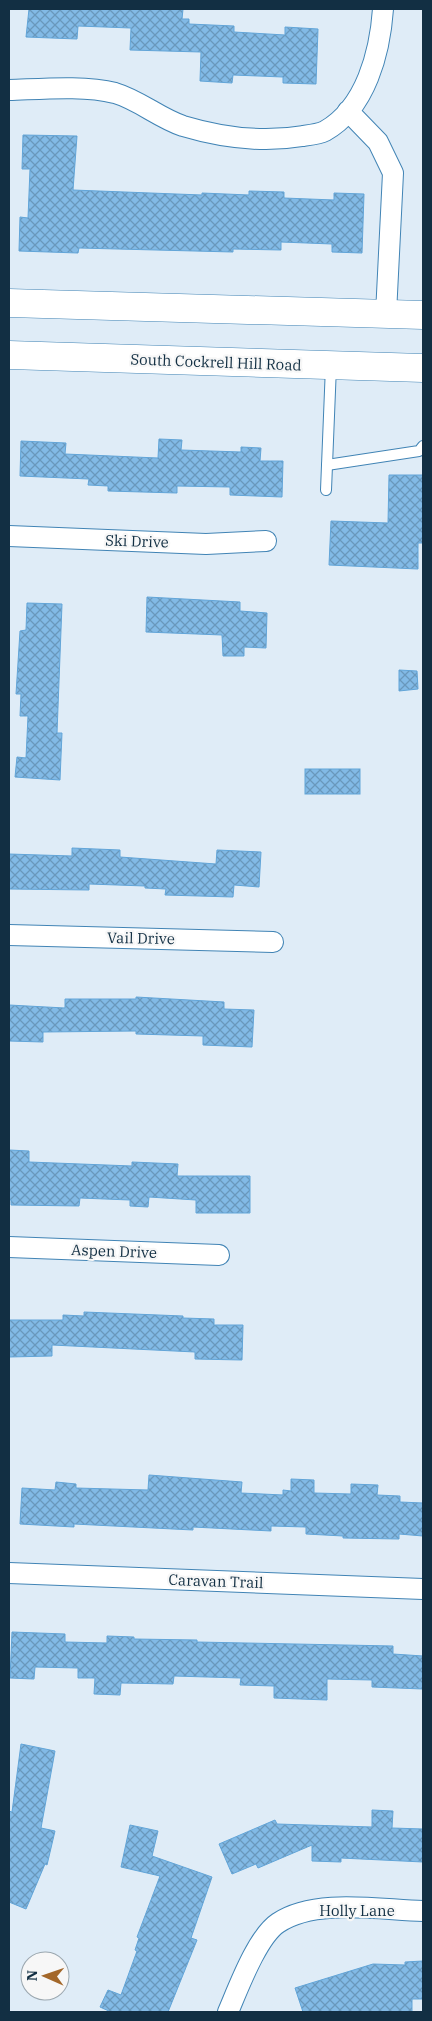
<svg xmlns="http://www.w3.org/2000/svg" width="432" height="2021" font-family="'IBM Plex Serif',serif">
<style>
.building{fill:url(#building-cross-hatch);stroke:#62a5d8}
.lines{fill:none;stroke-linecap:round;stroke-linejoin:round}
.service-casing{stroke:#4184b5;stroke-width:12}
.minor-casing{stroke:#4184b5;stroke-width:22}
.secondary-casing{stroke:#4184b5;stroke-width:29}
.service{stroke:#fff;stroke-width:10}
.minor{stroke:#fff;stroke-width:20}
.secondary{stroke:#fff;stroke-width:28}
.labels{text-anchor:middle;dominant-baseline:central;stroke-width:4.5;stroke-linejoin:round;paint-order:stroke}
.street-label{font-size:15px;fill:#122f43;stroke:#f7f7f7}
</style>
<defs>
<pattern id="building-cross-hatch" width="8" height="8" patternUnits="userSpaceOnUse" patternTransform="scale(1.25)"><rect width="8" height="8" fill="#82bae6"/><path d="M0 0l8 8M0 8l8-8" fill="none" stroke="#6998bc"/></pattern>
</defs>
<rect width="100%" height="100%" fill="#dfecf7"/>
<!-- building -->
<g class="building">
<polygon points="29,9 183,9 182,19 189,19 189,24 234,26 234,32 285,35 285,27 318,29 316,84 283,83 283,77 233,75 232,83 200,81 201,52 130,50 131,28 78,26 77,39 26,37"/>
<polygon points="23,135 77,136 73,190 202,195 202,193 249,195 249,191 284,192 284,198 334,200 334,193 364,194 362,253 332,252 332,244 281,242 281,250 233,249 233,252 79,248 78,253 19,251 20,217 28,218 30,169 22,169"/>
<polygon points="159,439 182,440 181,450 241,452 241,447 261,448 260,461 283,461 282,497 230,495 230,487 177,486 177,493 108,491 108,486 88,485 89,479 20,476 21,441 66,443 65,454 158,458"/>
<polygon points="389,475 423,475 423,543 418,543 418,569 329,565 331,521 388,523"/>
<polygon points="147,597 240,602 240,611 267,613 266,648 244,647 244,656 223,656 222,635 146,632"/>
<polygon points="27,603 62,604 57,733 62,733 60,780 15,777 17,757 26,758 28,716 20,716 21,694 16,694 20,631 26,630"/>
<polygon points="399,670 417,671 418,689 399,691"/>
<rect x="305" y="769" width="55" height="25"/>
<polygon points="72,848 120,850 120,857 216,864 217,850 261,852 259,887 234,885 233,897 165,895 166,889 145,888 145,886 89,884 89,890 9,889 9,854 72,856"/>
<polygon points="136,997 224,1002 224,1009 254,1010 252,1047 203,1045 203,1036 136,1034 136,1031 43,1032 43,1042 9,1041 9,1005 65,1008 65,999 136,999"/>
<polygon points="9,1150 29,1151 29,1162 132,1166 132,1162 178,1164 177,1176 250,1176 250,1213 196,1213 196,1200 149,1197 148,1207 130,1206 130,1200 80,1198 79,1206 11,1205 11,1200 9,1200"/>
<polygon points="84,1312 183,1316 183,1318 214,1319 214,1325 243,1325 242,1360 195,1359 195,1352 52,1345 52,1356 9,1357 9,1320 63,1320 63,1315 84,1316"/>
<polygon points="149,1475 242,1482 241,1493 283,1495 283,1490 291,1491 291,1479 314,1480 314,1493 351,1494 351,1484 378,1485 377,1495 400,1496 400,1502 423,1503 423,1536 399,1534 399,1539 343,1538 343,1536 306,1534 306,1527 271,1526 271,1531 193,1527 193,1530 74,1524 74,1527 20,1524 22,1488 55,1490 56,1482 76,1484 76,1488 148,1490"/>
<polygon points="12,1632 65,1634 65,1642 107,1643 107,1636 134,1637 134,1639 197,1640 197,1642 393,1646 393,1654 423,1656 423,1689 372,1687 372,1680 327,1679 327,1700 274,1698 274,1686 240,1685 241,1678 174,1676 173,1684 121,1683 120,1695 94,1694 95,1678 78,1678 78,1668 35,1667 34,1679 10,1678"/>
<polygon points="21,1744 55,1751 41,1828 55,1831 47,1865 45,1864 26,1909 9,1902 9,1811 12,1812"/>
<polygon points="372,1810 393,1811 392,1828 423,1829 423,1862 341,1858 341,1862 312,1861 312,1845 258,1868 256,1864 232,1874 219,1844 275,1820 277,1824 372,1827"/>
<polygon points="130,1825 158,1831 152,1856 212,1877 191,1938 197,1940 168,2012 111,2012 100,2007 108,1990 121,1995 137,1951 135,1950 139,1938 137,1937 160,1876 121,1867"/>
<polygon points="423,1961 423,1999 412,1999 412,2012 303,2012 295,1988 373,1964 405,1965 405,1962"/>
</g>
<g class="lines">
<!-- service casing -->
<g class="service-casing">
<g id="service">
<polyline points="327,465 419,451 423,446"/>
<polyline points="326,490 331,366"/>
</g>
</g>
<!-- minor casing -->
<g class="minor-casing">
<g id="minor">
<path d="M9 90C41 89 84 85 115 93 139 100 159 118 183 126 223 138 262 143 303 136 310 135 319 134 325 131 366 108 380 52 383 9"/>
<polyline points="348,111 378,142 393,173 386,314"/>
<polyline points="9,536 206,544 266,541"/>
<polyline points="9,935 273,942"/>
<polyline points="9,1247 219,1255"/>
<polyline points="9,1573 423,1589"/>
<path d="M228 2012C238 1989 257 1937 278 1923 315 1898 380 1910 423 1911"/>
</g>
</g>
<!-- secondary casing -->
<g class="secondary-casing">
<g id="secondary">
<polyline points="9,303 423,315"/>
<polyline points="9,355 423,368"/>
</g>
</g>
<!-- service -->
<use href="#service" class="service"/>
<!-- minor -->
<use href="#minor" class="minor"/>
<!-- secondary -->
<use href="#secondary" class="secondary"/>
</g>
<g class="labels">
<!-- street labels -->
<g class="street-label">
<text transform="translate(216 362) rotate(2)">South Cockrell Hill Road</text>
<text transform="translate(137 541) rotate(2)">Ski Drive</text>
<text transform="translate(141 938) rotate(1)">Vail Drive</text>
<text transform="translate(114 1251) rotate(2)">Aspen Drive</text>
<text transform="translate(216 1581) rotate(2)">Caravan Trail</text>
<text x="357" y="1910">Holly Lane</text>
</g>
</g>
<!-- border -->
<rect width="432" height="2021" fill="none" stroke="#122f43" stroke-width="20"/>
<!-- north arrow -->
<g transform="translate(45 1976) rotate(272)"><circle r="24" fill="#f7f7f7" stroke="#9ba7af"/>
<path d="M0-4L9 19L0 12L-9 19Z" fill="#a3672a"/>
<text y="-8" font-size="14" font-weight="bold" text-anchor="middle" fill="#122f43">N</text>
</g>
</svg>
